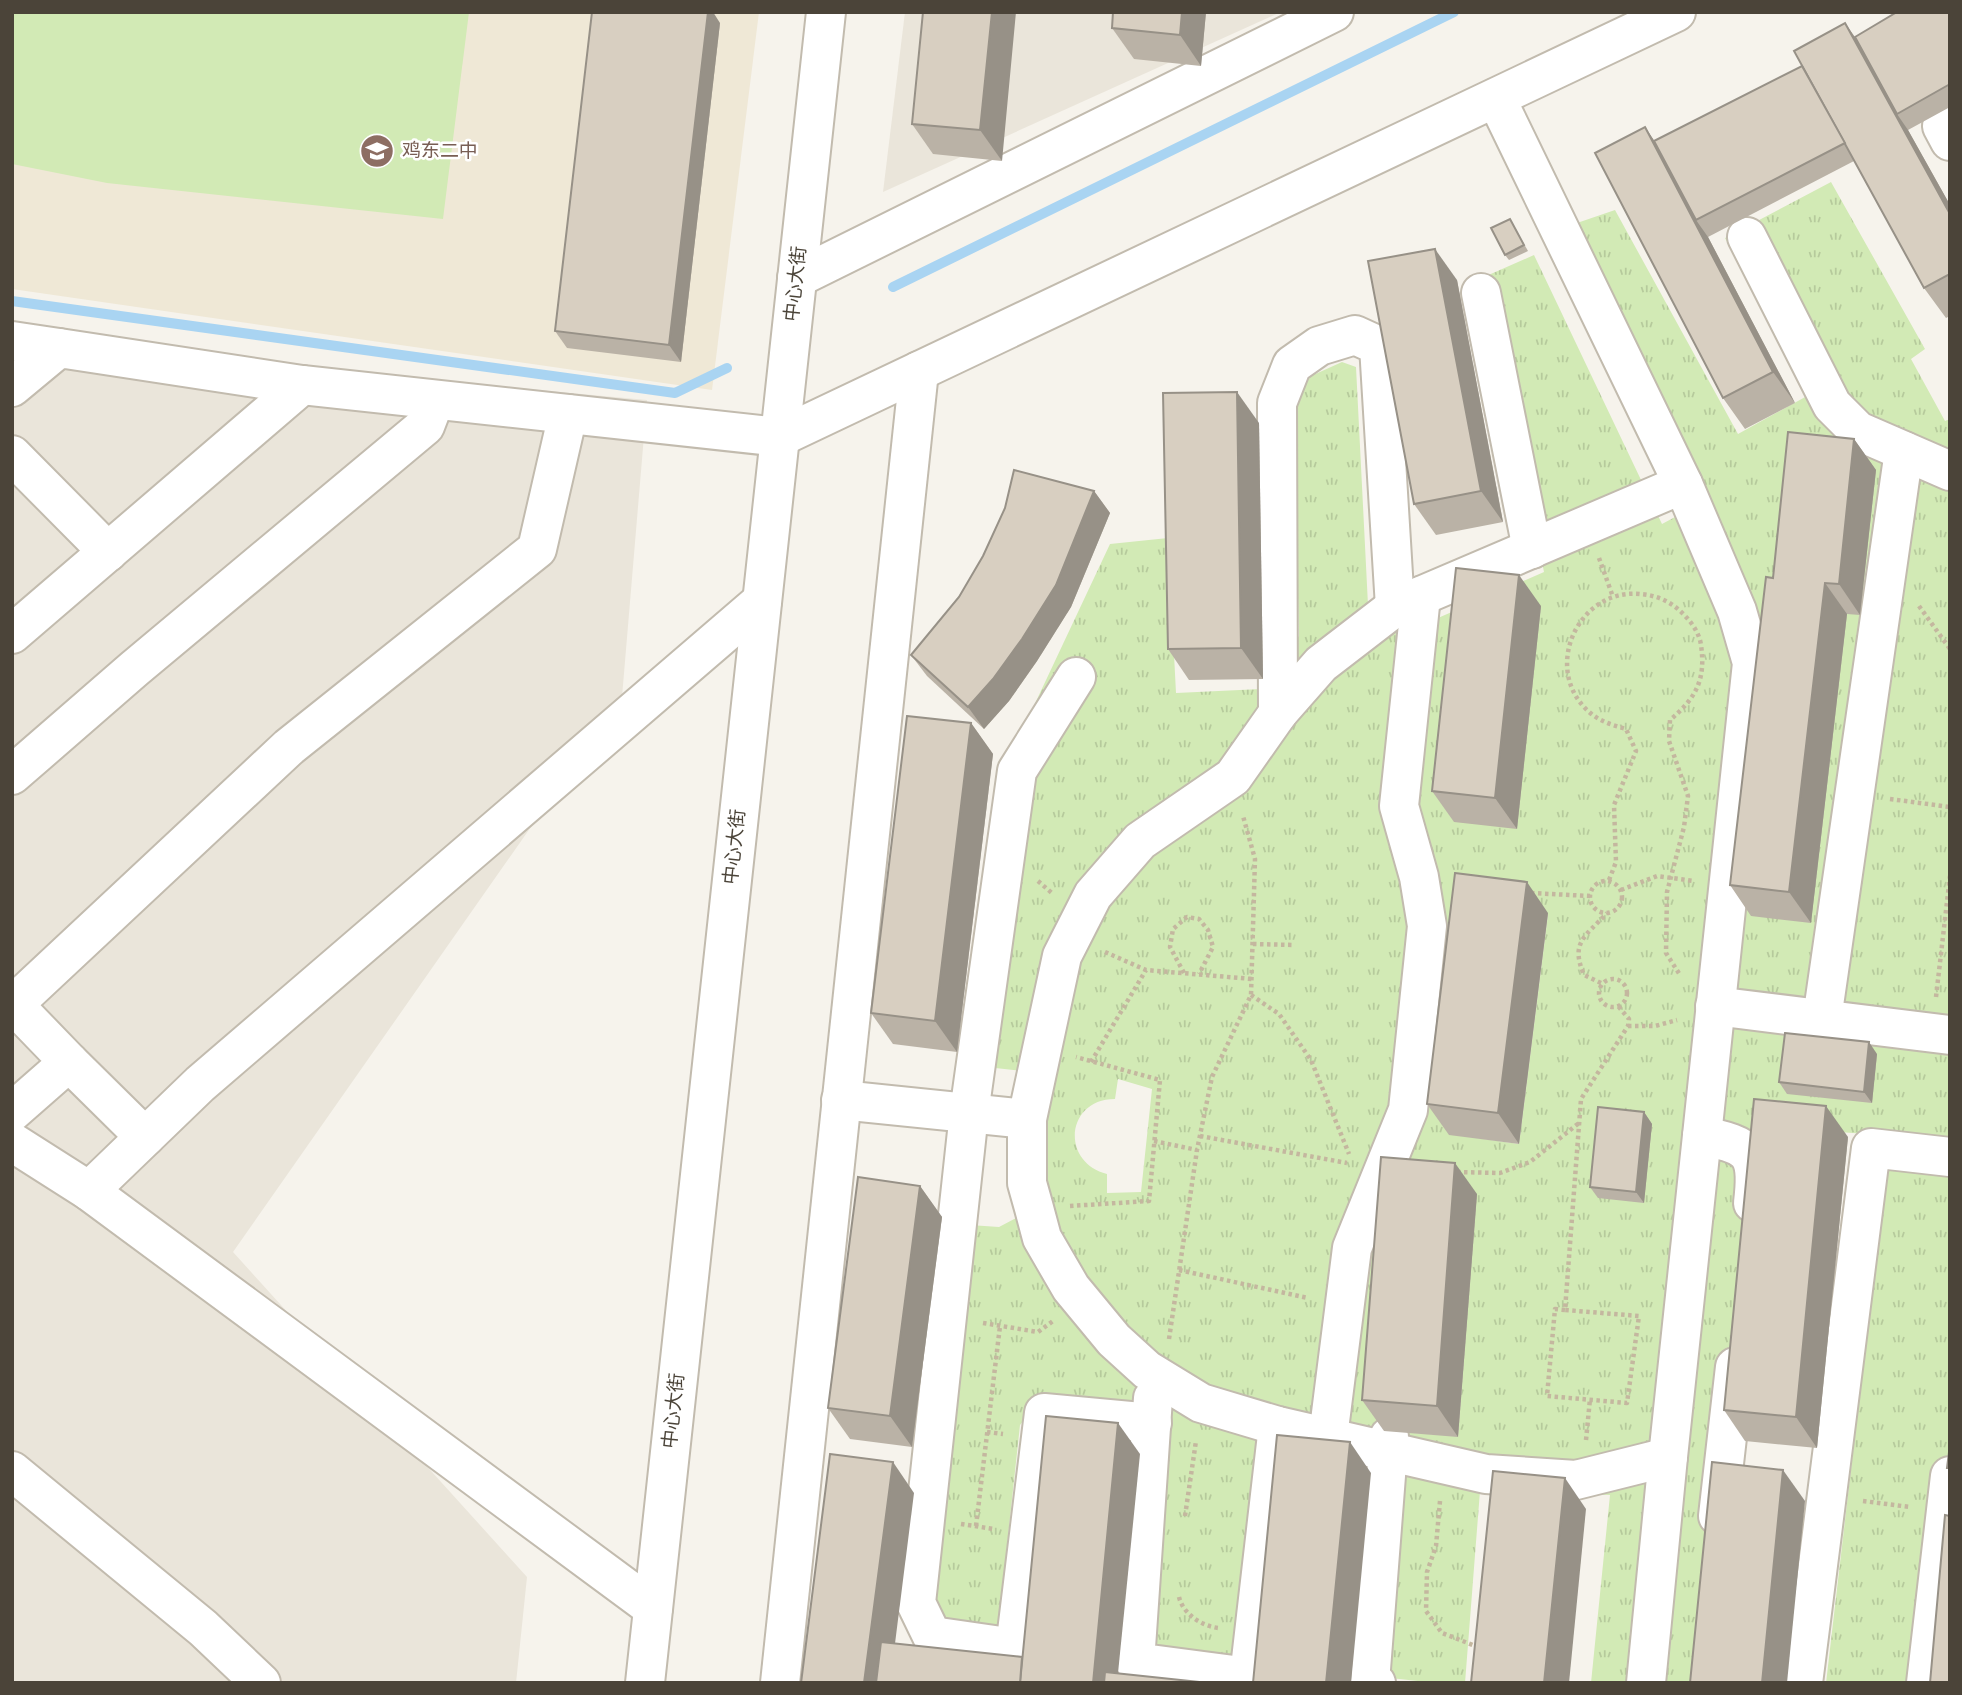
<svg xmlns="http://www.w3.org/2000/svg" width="1962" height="1695" font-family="'Sofia Sans Condensed','Noto Sans SC',sans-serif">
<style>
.residential{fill:#eae5da}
.education{fill:#efe8d6}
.grass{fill:#d2eab5}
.park{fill:url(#park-tufts);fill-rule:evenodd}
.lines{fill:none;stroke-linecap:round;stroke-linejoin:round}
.stream{stroke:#a9d4f2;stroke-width:10}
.minor-casing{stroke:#c2bbae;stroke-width:42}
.path{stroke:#c4b79f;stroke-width:4.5;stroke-dasharray:3.5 3.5;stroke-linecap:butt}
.minor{stroke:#fff;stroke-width:38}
.wall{fill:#bab2a6}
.shaded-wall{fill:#979187}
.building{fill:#d8cfc1;stroke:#979187;stroke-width:2}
.labels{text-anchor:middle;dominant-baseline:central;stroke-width:5;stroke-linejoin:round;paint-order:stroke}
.education-label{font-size:19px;fill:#785e54;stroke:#fff;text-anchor:start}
.street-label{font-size:19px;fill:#4b4439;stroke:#fff}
</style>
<defs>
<pattern id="park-tufts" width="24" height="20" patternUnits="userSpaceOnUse" patternTransform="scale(1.75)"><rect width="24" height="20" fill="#d2eab5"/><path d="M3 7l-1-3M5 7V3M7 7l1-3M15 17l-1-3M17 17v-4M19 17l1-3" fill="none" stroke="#b6ca9c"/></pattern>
</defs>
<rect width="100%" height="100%" fill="#f6f3ec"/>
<!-- residential -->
<g class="residential">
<polygon points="905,12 1281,12 883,192"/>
<polygon points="12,342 647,400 622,697 233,1252 527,1577 516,1683 12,1683"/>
</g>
<!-- education -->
<polygon class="education" points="12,12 759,12 712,390 12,289"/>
<!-- grass -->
<polygon class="grass" points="12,12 469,12 443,219 107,183 12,164"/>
<!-- park -->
<path class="park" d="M1831 182 1925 349 1911 359 1945 421 1950 419V1534L1911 1683H1826L1886 1170 1883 1135 1762 1127 1699 1683H1591L1610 1495 1480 1491 1465 1683H1436L1381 1677 1406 1446 1294 1418 1244 1659 1144 1645 1063 1439 1039 1401 1020 1425 998 1629 938 1627 926 1602 970 1225 999 1227 1018 1217 1041 1163 1050 1074 986 1067 1023 729 1110 544 1168 538 1176 693 1261 689 1299 636 1293 402 1311 376 1342 362 1356 367 1368 605 1408 631 1544 572 1484 277 1534 255 1662 524 1705 501 1577 223 1615 210 1738 434 1807 396 1725 238ZM1477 904 1548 914 1519 1144 1449 1134ZM1118 1079 1152 1089 1141 1192 1107 1193V1174C1060 1162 1066 1099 1115 1099ZM1476 1194 1458 1436 1385 1431Z"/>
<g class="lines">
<!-- stream -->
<g class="stream">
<polyline points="893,287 1454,12"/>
<polyline points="12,301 675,393 727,368"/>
</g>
<!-- minor casing -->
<g class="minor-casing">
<g id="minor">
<polyline points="1496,98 1683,484 1395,607 1321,664 1278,713 1233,777 1140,841 1093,895 1062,956 1027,1119 1027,1183 1034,1208 1042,1238 1071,1288 1114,1340 1147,1370 1201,1403 1278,1426 1486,1474 1576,1480 1668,1457"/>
<polyline points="1950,122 1942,126 1950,141"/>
<polyline points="1747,237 1832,405 1858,431 1950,471"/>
<polyline points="797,278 1334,12"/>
<polyline points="1481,293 1532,549"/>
<polyline points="12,341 59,348"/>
<polyline points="12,387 59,348 302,385 780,437 1676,12"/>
<polyline points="12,455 108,552"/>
<polyline points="12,634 302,385"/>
<polyline points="1076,677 1017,771 969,1113 916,1603 932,1636 1015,1648 1044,1413 1152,1423"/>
<polyline points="1278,713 1277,403 1292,365 1319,346 1355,335 1379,346 1395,607"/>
<polyline points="12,775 134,669 425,426 435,400"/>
<polyline points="12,1003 69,1062 12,1112"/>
<polyline points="14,1004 289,747 537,549 568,414"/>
<polyline points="1715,1006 1950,1035"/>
<polyline points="1822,1019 1904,451"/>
<polyline points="69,1062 145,1137"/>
<polyline points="841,1100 1027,1119"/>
<path d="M1702 1136C1751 1145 1759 1153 1753 1203"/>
<polyline points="12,1142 89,1191 653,1608"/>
<polyline points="89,1191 200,1084 762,601"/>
<polyline points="1153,1398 1135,1662 1249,1677 1278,1426"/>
<polyline points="1328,1437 1352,1248 1408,1110 1427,926 1419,877 1399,806 1421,596"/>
<polyline points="12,1471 203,1628 261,1683"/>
<polyline points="1718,1516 1735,1367"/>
<polyline points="645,1683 826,12"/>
<polyline points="780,1683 919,371"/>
<polyline points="1376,1683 1370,1682 1389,1437"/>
<polyline points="1646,1683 1668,1457 1752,663 1737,611 1683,484"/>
<polyline points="1803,1683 1871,1148 1950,1157"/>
<polyline points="1926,1683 1950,1476"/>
</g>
</g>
<!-- path -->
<g class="path">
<polyline points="1599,558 1613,597"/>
<polyline points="1919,606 1950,649"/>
<polyline points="1890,799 1950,807"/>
<path d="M1609 880 1616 862 1614 805 1636 751 1626 729C1612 725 1598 721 1587 710 1542 667 1579 588 1640 594 1654 595 1668 600 1679 610 1689 619 1699 631 1701 645 1706 680 1696 698 1670 720L1669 741 1688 796 1684 827 1667 892 1666 953 1680 975"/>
<circle cx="1606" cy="897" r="16"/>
<polyline points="1038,881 1053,894"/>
<polyline points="1621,890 1657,876 1694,881"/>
<polyline points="1531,893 1590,896"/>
<polyline points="1253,944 1295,945"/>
<polyline points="1105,952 1146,970 1252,979"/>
<polyline points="1184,973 1170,947 1173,929 1187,917 1199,919 1208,930 1213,947 1199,974"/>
<circle cx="1613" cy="993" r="14"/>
<path d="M1601 983 1584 975C1570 942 1585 937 1607 913"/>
<polyline points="1251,995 1279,1014 1311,1060 1349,1154"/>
<polyline points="1936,997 1950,876"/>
<polyline points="1628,1026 1655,1026 1677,1020"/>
<polyline points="1091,1062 1146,970"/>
<polyline points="1200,1136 1347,1163"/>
<polyline points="1154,1141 1197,1150"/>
<polyline points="1457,1172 1500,1173 1530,1162 1579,1123"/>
<polyline points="1070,1206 1149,1201 1160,1080 1076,1057"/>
<polyline points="1179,1270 1308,1298"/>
<polyline points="1565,1310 1555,1309 1547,1396 1627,1403 1639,1316 1565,1310 1581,1099 1628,1026 1629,1019 1618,1006"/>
<polyline points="983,1323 1038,1332 1053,1321"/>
<polyline points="1169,1339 1197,1150 1212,1077 1251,995 1255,859 1243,816"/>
<polyline points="987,1432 1003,1434"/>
<polyline points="1586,1440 1590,1399"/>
<polyline points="1440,1501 1436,1546 1427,1572 1426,1611 1442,1633 1478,1647"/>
<polyline points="1863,1501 1910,1507"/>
<polyline points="1185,1516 1196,1441"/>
<polyline points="961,1524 994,1529"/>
<polyline points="976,1526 1000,1326"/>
<path d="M1179 1597C1183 1614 1202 1626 1218 1628"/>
</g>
<!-- minor -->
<use href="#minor" class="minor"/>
</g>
<!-- wall -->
<g class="wall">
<polygon points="923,12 1002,161 933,154 912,124"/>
<polygon points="1206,12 1201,66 1134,59 1112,28"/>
<polygon points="1950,12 1950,107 1908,130 1950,205 1950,316 1946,318 1924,288 1854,161 1708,237 1795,403 1745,429 1723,398 1645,127 1654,141 1802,66 1845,23 1855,37"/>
<polygon points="720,23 681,362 567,348 555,331"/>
<polygon points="1510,219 1528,251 1509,260 1505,255"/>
<polygon points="1457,280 1503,522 1436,535 1414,504"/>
<polygon points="1259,423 1263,679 1189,680 1168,649"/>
<polygon points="1854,439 1876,470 1860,615 1847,614 1811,923 1751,916 1730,885 1773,578"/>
<polygon points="1094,491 1110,513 1071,607 1037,661 1009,701 984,729 927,676 911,655"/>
<polygon points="1541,606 1517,829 1454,822 1432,791"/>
<polygon points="971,723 993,754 957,1052 893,1044 871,1013"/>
<polygon points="1548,913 1519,1144 1449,1135 1427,1104"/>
<polygon points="1877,1054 1872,1103 1787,1094 1779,1082"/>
<polygon points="1644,1112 1652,1124 1644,1203 1598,1198 1590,1187"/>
<polygon points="1848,1137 1817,1448 1745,1441 1724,1410"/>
<polygon points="920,1186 942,1217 912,1447 850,1439 828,1408"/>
<polygon points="1477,1194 1458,1437 1384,1431 1362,1400"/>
</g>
<!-- shaded-wall -->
<g class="shaded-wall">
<polygon points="708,12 713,12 720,23 681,362 669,345"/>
<polygon points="992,12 1016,12 1002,161 980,130"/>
<polygon points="1182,12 1206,12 1201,66 1180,35"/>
<polygon points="1845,23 1866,54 1897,114 1908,130 1950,205 1950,214"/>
<polygon points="1645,127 1666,158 1696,220 1708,237 1795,403 1773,372"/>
<polygon points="1435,249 1457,280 1503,522 1481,491"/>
<polygon points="1237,392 1259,423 1263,679 1241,648"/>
<polygon points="1854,439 1876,470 1860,615 1839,584"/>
<polygon points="1094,491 1110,513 1071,607 1037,661 1009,701 984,729 968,707"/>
<polygon points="1519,575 1541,606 1517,829 1495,798"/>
<polygon points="1825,583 1847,614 1811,923 1789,892"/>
<polygon points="971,723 993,754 957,1052 935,1021"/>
<polygon points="1527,882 1548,913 1519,1144 1498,1113"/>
<polygon points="1869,1042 1877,1054 1872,1103 1864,1092"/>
<polygon points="1826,1106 1848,1137 1817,1448 1796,1417"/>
<polygon points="1644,1112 1652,1124 1644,1203 1636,1192"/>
<polygon points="1455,1163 1477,1194 1458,1437 1437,1406"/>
<polygon points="920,1186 942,1217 912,1447 890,1416"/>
<polygon points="1118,1423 1140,1454 1117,1683 1093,1683"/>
<polygon points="1350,1442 1371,1473 1351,1683 1326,1683"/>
<polygon points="893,1462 914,1493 890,1683 864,1683"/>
<polygon points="1783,1470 1805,1501 1787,1683 1762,1683"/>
<polygon points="1565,1478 1586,1509 1569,1683 1544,1683"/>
</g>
<!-- building -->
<g class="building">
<polygon points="592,12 708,12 669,345 555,331"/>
<polygon points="923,12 992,12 980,130 912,124"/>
<polygon points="1113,12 1182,12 1180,35 1112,28"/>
<polygon points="1897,12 1950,12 1950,84 1897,114 1855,37"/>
<polygon points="1845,23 1950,214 1950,274 1924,288 1794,51"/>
<polygon points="1802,66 1845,143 1696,220 1654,141"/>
<polygon points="1645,127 1773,372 1723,398 1595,153"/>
<polygon points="1510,219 1524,245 1505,255 1491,228"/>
<polygon points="1435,249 1481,491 1414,504 1368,261"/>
<polygon points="1237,392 1241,648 1168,649 1163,393"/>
<polygon points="1788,432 1854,439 1839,584 1825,583 1789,892 1730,885 1766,577 1773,578"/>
<polygon points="1014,470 1094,491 1056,585 1022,639 993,679 968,707 911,655 959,597 983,556 1005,508"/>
<polygon points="1456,568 1519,575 1495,798 1432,791"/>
<polygon points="907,716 971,723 935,1021 871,1013"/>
<polygon points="1455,873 1527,882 1498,1113 1427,1104"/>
<polygon points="1785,1033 1869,1042 1864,1092 1779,1082"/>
<polygon points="1754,1099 1826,1106 1796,1417 1724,1410"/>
<polygon points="1598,1107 1644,1112 1636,1192 1590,1187"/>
<polygon points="1381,1157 1455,1163 1437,1406 1362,1400"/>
<polygon points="858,1177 920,1186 890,1416 828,1408"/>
<polygon points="1046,1416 1118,1423 1093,1683 1020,1683"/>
<polygon points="1277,1435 1350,1442 1326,1683 1253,1683"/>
<polygon points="1950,1444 1950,1468 1947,1468"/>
<polygon points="830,1454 893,1462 864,1683 801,1683"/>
<polygon points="1712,1462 1783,1470 1762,1683 1690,1683"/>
<polygon points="1493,1471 1565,1478 1544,1683 1471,1683"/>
<polygon points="1945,1515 1950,1516 1950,1683 1930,1683"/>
<polygon points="881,1642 1022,1657 1020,1683 876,1683"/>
<polygon points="1105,1672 1209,1683 1104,1683"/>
</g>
<!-- icons -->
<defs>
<g id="school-disc" transform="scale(1.75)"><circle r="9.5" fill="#8d6e63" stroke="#fff"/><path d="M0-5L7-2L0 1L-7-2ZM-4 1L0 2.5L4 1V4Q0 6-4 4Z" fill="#fff"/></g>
</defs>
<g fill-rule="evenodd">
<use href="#school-disc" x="377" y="151"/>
</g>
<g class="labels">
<!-- education labels -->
<g class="education-label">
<text x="402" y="151">鸡东二中</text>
</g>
<!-- street labels -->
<g class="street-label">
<text transform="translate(796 284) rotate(-84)">中心大街</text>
<text transform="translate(735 847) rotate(-84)">中心大街</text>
<text transform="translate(674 1411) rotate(-84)">中心大街</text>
</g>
</g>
<!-- border -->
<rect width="1962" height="1695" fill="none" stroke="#4b4439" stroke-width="28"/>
</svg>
